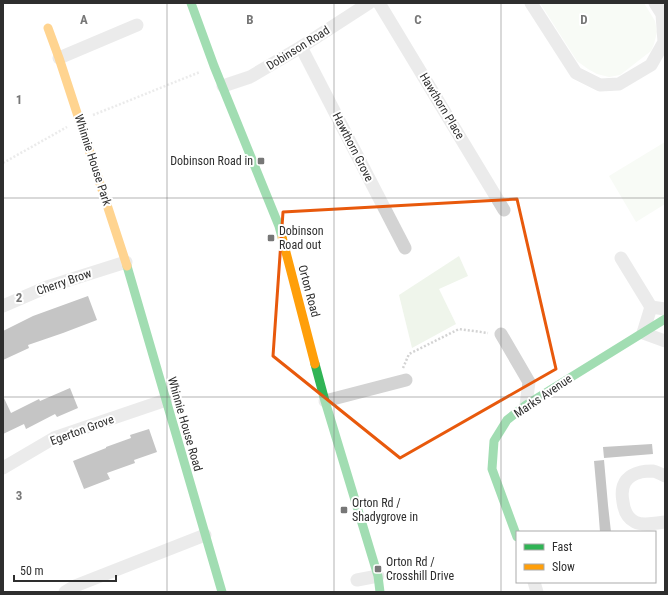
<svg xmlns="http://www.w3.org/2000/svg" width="668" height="595" font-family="'Roboto Condensed',sans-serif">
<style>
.green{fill:#eff5eb}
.building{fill:#7e7e7e}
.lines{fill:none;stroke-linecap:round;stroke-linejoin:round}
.path{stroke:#d3d3d3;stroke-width:2.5;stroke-dasharray:2 2;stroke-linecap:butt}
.street{stroke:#d3d3d3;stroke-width:13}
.fast{stroke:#30b455;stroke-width:9}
.slow{stroke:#ff9f0a;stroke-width:9}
.marked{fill:none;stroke:#e8590c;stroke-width:3;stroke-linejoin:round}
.grid{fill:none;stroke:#777;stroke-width:1;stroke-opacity:0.55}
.poi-dot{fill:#777;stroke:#fff;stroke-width:1.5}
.labels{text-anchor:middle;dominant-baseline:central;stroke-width:4;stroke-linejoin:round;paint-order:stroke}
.street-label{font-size:12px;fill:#2e2e2e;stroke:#fff}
.poi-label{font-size:12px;fill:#2e2e2e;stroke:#fff;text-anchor:start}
.grid-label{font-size:13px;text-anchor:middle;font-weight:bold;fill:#777;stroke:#fff;stroke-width:4;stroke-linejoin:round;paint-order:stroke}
</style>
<rect width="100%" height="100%" fill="#fff"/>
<!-- green -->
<g class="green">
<polygon points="540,3 644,3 655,21 657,32 654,44 651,51 620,75 609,77 597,74 588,69 577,61"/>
<polygon points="665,142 665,204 636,222 609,176"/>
<polygon points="459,256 468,276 439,289 456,324 412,348 399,295"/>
</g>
<!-- building -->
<g class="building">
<polygon points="88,296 97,320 63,333 28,345 29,348 3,360 3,331 33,316"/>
<polygon points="70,388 78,408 57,417 55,414 26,429 24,424 3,434 3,396 11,413 39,399 40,401"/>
<polygon points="149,429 157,452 134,460 135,463 107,473 110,479 84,489 73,461 106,448 106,447 131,438 130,435"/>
<polygon points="652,444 653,454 604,458 603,447"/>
<polygon points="604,460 608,505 611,532 600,532 598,506 594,461"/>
</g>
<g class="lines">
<!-- path -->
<g class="path">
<polyline points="93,115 200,72"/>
<polyline points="3,163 67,127"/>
<polyline points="403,368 409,354 459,329 488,333"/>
</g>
<!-- street -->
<g class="street">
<polyline points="379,3 504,210"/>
<polyline points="531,3 576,73 600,85 619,84 651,65 664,42 662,14 655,3"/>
<polyline points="301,47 405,248"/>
<polyline points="59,58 137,25"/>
<polyline points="223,86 250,77 301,47 369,3"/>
<polyline points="621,258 651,307 665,309"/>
<polyline points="3,306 47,287 126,262"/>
<polyline points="651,307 643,333 665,341"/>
<polyline points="501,334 529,382 526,405"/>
<polyline points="325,401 406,380"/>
<polyline points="3,468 54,438 166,400"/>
<path d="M665 476C661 474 657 472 653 471 650 471 645 471 641 472 625 476 620 486 623 502 624 510 627 518 635 522 643 526 656 523 665 522"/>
<polyline points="357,580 378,576"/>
<polyline points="534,582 537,592"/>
<polyline points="65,592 75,586 205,535"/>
</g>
<!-- fast -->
<g class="fast">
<polyline points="191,3 214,66 279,226 282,237"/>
<polyline points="127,266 222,592"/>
<polyline points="315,364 325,401 378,576 380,592"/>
<polyline points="517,537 492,469 494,441 507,420 526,405 665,319"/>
</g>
<!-- slow -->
<g class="slow">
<polyline points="48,28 59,58 127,266"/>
<polyline points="282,237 315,364"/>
</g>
</g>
<!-- marked area -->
<path d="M0 0H668V595H0ZM517 199 556 369 400 458 273 356 283 212Z" fill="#fff" fill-opacity=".55" fill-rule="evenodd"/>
<path class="marked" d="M517 199 556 369 400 458 273 356 283 212Z"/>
<!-- grid -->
<path class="grid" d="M167 3V592M334 3V592M501 3V592M3 198H665M3 397H665"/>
<!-- markers -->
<g class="poi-dot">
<rect x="257" y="157" width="8" height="8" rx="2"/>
<rect x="267" y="234" width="8" height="8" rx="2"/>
<rect x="340" y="506" width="8" height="8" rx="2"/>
<rect x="374" y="565" width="8" height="8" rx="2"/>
</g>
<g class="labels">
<!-- street labels -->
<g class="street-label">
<text transform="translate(298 48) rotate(-32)">Dobinson Road</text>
<text transform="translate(442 106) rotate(59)">Hawthorn Place</text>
<text transform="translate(353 147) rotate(63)">Hawthorn Grove</text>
<text transform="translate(93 160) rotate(72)">Whinnie House Park</text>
<text transform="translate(64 282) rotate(-19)">Cherry Brow</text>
<text transform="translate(309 291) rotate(75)">Orton Road</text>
<text transform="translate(543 396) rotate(-34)">Marks Avenue</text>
<text transform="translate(185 424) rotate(74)">Whinnie House Road</text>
<text transform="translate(82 430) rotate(-20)">Egerton Grove</text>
</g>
<!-- poi labels -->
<g class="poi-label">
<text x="253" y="161" text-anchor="end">Dobinson Road in</text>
<text x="279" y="231">Dobinson<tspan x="279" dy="14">Road out</tspan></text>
<text x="352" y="503">Orton Rd /<tspan x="352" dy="14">Shadygrove in</tspan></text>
<text x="386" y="562">Orton Rd /<tspan x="386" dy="14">Crosshill Drive</tspan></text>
</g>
</g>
<g class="grid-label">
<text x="84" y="24">A</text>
<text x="250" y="24">B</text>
<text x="418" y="24">C</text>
<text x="584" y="24">D</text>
<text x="19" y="104">1</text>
<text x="19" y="302">2</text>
<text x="19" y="500">3</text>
</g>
<!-- border -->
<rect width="668" height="595" fill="none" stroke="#2e2e2e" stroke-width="8"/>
<!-- legend -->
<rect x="516" y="531" width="140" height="52" fill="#ffffff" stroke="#ababab"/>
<rect x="524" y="544" width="20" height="6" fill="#30b455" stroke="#ababab"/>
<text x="552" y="551" font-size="12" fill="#2e2e2e">Fast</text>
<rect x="524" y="564" width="20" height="6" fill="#ff9f0a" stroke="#ababab"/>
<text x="552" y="571" font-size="12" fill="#2e2e2e">Slow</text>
<!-- scale -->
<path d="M14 575v6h102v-6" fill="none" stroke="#2e2e2e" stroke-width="2"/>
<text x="20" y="575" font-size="12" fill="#2e2e2e" stroke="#ffffff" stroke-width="3" paint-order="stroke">50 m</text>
</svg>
